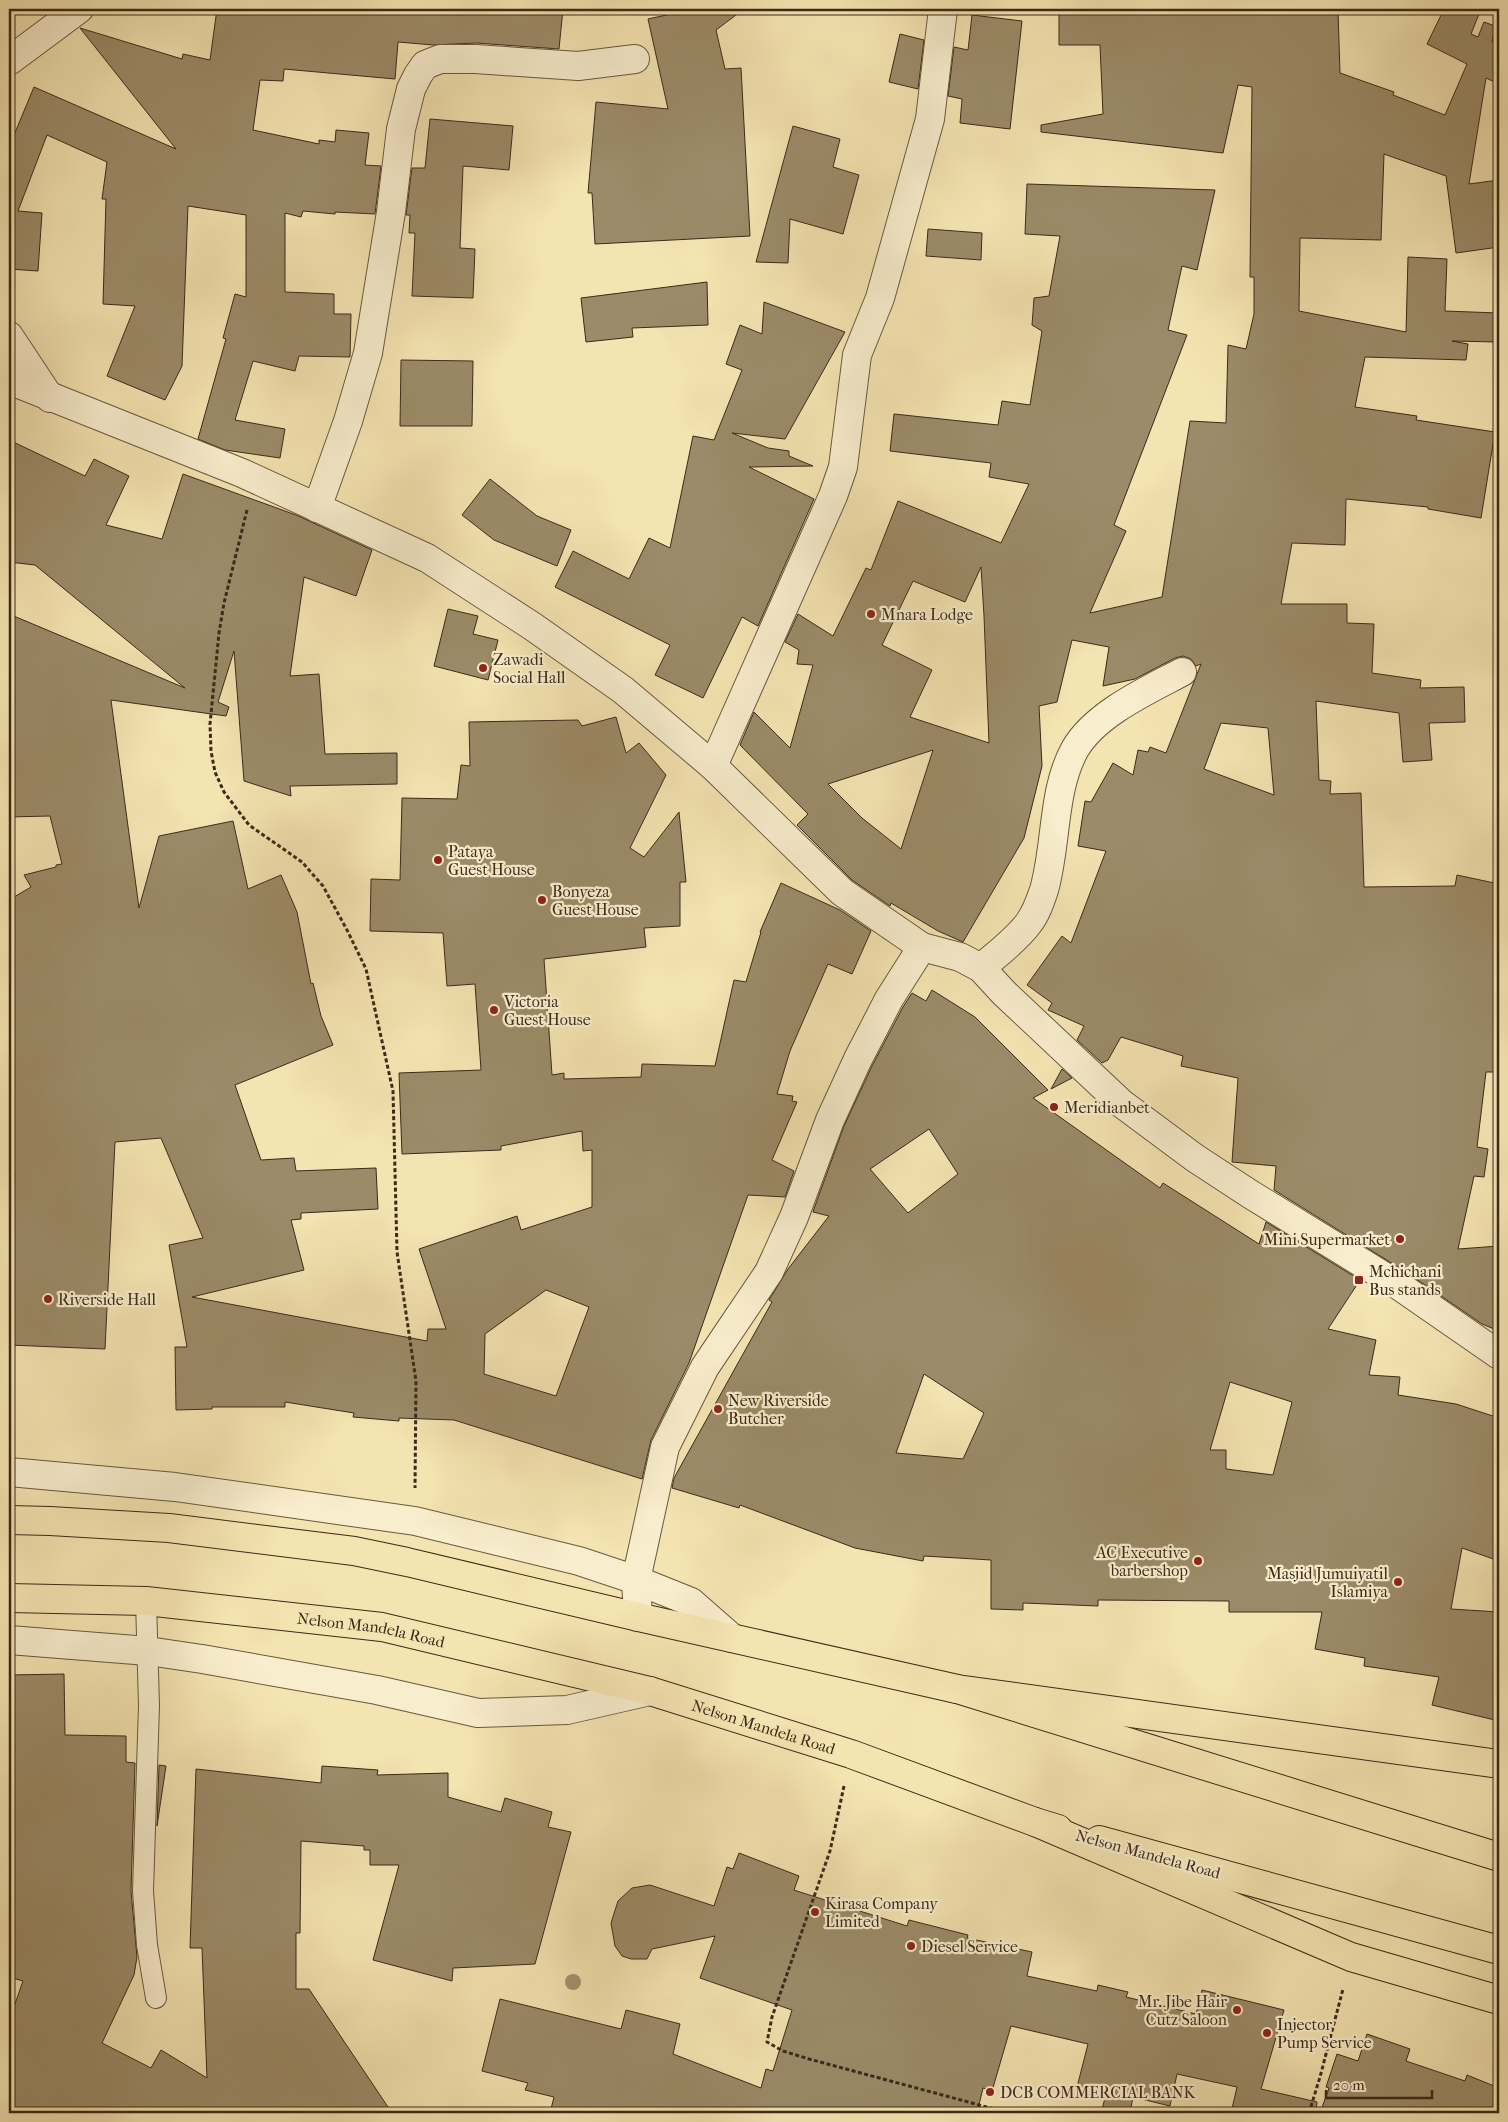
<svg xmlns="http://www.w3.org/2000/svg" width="1508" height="2122" font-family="'IM FELL French Canon',serif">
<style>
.building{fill:#9b8b68;stroke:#3b2a19;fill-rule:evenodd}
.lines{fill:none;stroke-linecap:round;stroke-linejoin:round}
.lane-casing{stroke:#69583f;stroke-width:22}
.street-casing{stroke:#69583f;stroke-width:30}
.primary-casing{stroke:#3b2a19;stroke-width:30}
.highway-casing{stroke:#3b2a19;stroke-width:30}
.path{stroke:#3b2a19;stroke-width:3;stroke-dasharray:4 2.5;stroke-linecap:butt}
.lane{stroke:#f8edcc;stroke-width:20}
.street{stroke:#f8edcc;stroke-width:28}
.primary{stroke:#f4e4b1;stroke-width:28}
.highway{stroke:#f4e4b1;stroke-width:28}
.tree{fill:#a4936e}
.poi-dot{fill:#8f2418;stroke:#f8edcc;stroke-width:2}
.labels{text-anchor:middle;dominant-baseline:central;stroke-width:4.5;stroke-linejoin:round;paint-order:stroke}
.poi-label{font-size:16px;fill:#3b2a19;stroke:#f8edcc;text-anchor:start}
.street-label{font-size:16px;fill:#3b2a19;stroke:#f8edcc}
</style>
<rect width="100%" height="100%" fill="#f4e4b1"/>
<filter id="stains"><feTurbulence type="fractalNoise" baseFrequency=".004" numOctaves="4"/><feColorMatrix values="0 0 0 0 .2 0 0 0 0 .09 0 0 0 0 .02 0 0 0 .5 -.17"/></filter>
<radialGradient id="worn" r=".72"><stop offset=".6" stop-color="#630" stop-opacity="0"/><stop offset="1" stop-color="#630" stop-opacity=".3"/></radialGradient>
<!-- building -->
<g class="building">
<polygon points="217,9 563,9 559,49 476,43 433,45 398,42 395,79 284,69 283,81 260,80 253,130 319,144 319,140 335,142 336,130 369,133 365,165 381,166 375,214 335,212 335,214 303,211 301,217 285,213 285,292 334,294 334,314 351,314 350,357 299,356 295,371 253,361 235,420 285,429 280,458 225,450 198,439 226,339 223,338 235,294 246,297 246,215 188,206 182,366 165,400 107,376 135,306 103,304 106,199 102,199 107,162 47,135 18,211 42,213 38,271 9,269 9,147 34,87 176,149 80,28 182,59 183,54 210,60"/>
<polygon points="694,9 744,9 716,30 725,69 741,68 750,236 595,244 592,193 588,193 596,102 668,109 648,19"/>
<path d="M1059 9H1118V12L1178 14V9H1338L1340 73 1394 92 1393 95 1445 115 1467 64 1427 44 1444 9H1481L1471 34 1478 37 1484 22 1495 26 1492 42 1499 45V84L1486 78 1469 184 1499 180V247L1456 253 1446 176 1384 154 1381 240 1300 238 1299 311 1406 332 1408 257 1447 259 1445 311 1498 313 1497 342 1452 341 1468 344 1466 360 1365 357 1355 407 1417 416 1416 420 1495 432 1481 518 1428 509V507L1346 499 1345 545 1292 543 1281 604H1347V623L1374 624 1372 673 1421 680 1420 688 1464 687 1465 722 1429 723 1432 760 1403 762 1399 713 1316 701 1319 780 1331 781 1330 794 1361 793 1364 887 1455 886 1457 875 1499 884V962L1494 1023H1499V1072H1486L1477 1147 1488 1149 1484 1177 1474 1176 1458 1249 1499 1246V1331L1482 1324 1406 1272 1274 1190 1276 1166 1232 1162 1238 1078 1181 1066 1183 1056 1121 1037 1108 1060 1102 1063 1077 1040 1084 1026 1048 1010 1052 1003 1027 985 1062 936 1071 943 1106 851 1078 846 1085 801 1091 802 1113 763 1133 775 1138 750 1148 752 1150 747 1166 753 1201 664 1196 666 1191 659 1183 656 1175 658 1135 679 1103 686 1109 647 1072 640 1057 702 1039 706 1042 766 1024 838 963 942 938 931 891 903 890 906 852 880 797 825 808 814 740 745 754 712 790 748 813 665 797 664 799 650 785 642 798 614 833 636 866 568 871 570 898 501 1001 543 1029 484 989 477 991 463 890 451 894 414 998 425 1002 401 1030 405 1042 331 1032 325 1034 298 1049 296 1060 236 1025 234 1027 184 1215 190 1197 270 1182 266 1168 330 1187 335 1114 525 1126 531 1090 613 1162 597 1190 421 1226 423 1228 345 1246 349 1254 314V277H1250L1252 87 1238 85 1223 153 1041 132V125L1103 114 1100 45H1059ZM981 567 984 616 989 743 910 717 932 670 882 645 913 581 965 602ZM1221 723 1268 728 1274 795 1204 769ZM933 750 901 849 862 818 828 784Z"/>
<polygon points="972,15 1022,21 1010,129 960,123 962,99 948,96 954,47 968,50"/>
<polygon points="900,34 924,40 918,89 889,82"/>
<polygon points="430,119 513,126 509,170 463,166 460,248 475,249 473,298 412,296 415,233 409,233 410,215 406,215 412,168 425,168"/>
<polygon points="793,126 840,139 833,167 859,175 843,234 790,219 788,263 756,262"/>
<polygon points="928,229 982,233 981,260 926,256"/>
<polygon points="707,282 708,325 632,328 633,337 586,342 581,298"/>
<polygon points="764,302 845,332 785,439 732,433 768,448 789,451 789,456 813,466 749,467 814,499 758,626 742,617 703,698 655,675 670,645 555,587 573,551 629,579 649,538 670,548 693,436 714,440 742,370 726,364 740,325 762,334"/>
<polygon points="401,360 473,361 472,426 400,426"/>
<path d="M9 440 85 476 94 459 129 476 106 525 162 539 183 474 296 515 372 550 356 596 304 577 290 676 319 674 325 754 397 753V784L290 786 291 796 244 781 234 651 218 702 229 707 226 716 111 700 139 908 159 836 233 821 248 889 281 875 297 912 311 984 313 983 321 1016 333 1045 235 1085 261 1160 294 1158 296 1171 376 1168 378 1209 301 1213V1219L291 1220 304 1270 192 1297 427 1341 428 1329H446L419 1249 517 1216 521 1230 592 1207V1150L583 1151 582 1131 501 1146V1150L402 1154 399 1073 481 1070 475 984 447 986 443 933 370 931 371 879 400 880 402 798 457 799 461 765 470 766 469 722 578 720 582 726 616 717 626 753 639 743 666 775 630 848 644 857 679 812 686 882H680V926L644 928 646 947 544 959 552 1075 564 1073V1079L641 1077 642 1064 715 1066 734 980 746 982 761 932H760L781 883 840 910 871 931 852 974 828 964 790 1051 777 1094 793 1096 792 1101 797 1102 772 1160 794 1171 785 1197 748 1195 689 1363 651 1440 642 1479 454 1420 399 1418V1421L353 1417 354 1413 285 1402V1407H212V1409L176 1410 175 1347H187L169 1245 203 1238 161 1138 115 1142 105 1349 9 1345V1176L15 1177 9 1127V900L31 887 24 875 56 867V865L62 864 50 816 9 817V614L185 688 35 565 9 562ZM546 1290 589 1307 556 1396 484 1374 485 1334Z"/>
<polygon points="490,479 537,516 571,530 557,566 494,540 462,515"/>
<polygon points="448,609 478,616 473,634 498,640 488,680 434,666"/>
<path d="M932 990 975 1017 1048 1090 1033 1098 1160 1188 1163 1183 1259 1244 1266 1222 1360 1280 1328 1329 1376 1340 1369 1375 1400 1377 1398 1395 1456 1404 1499 1418V1561L1462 1548 1451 1609 1499 1612V1721L1432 1705 1439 1677 1364 1666 1365 1658 1315 1649 1322 1612H1229V1601L1098 1600V1606L1023 1603V1610L991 1609V1560L924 1556 923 1561 855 1548 740 1505 739 1508 672 1488 674 1478 772 1302 769 1300 788 1269 829 1216 813 1212 815 1206 844 1126 872 1066 903 1007 912 993 926 1001ZM929 1129 958 1174 908 1213 870 1169ZM924 1374 984 1413 963 1459 896 1453ZM1230 1382 1292 1402 1273 1475 1226 1469V1450H1210Z"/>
<polygon points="1062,1069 1072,1078 1051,1089"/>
<polygon points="64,1674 65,1735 126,1736 126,1762 135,1763 131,1891 137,1957 134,1975 102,2043 151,2068 161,2050 207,2078 202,1948 190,1948 196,1769 321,1783 322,1766 378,1770 377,1775 448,1773 448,1797 501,1812 505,1798 552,1812 548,1827 571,1832 535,1964 453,1968 452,1981 373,1960 399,1865 370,1865 370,1850 364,1850 364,1846 301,1841 300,1933 296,1933 296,1989 309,1989 392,2113 9,2113 9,2021 23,1981 9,1977 9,1675"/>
<polygon points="159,1765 166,1766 157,1826"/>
<polygon points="739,1853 799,1876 794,1890 803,1893 907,1926 909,1920 968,1935 967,1938 1032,1952 1027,1976 1097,1991 1098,1985 1128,1992 1126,1997 1196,2014 1202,1990 1284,2010 1261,2089 1317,2102 1316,2113 1231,2113 1237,2087 1177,2074 1170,2106 1133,2097 1130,2113 1101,2113 1105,2098 1076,2091 1088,2044 1011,2026 992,2091 983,2088 977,2113 550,2113 554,2097 525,2090 528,2083 482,2071 500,1999 621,2029 626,2010 680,2024 673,2054 761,2088 766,2069 773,2071 792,2010 700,1978 715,1936 652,1949 647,1959 631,1959 622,1956 615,1946 611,1923 618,1901 632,1888 650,1885 714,1906 727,1867 733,1869"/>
<polygon points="1367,2034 1410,2049 1406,2061 1465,2081 1467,2075 1499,2088 1499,2113 1320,2113 1329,2088 1326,2087 1337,2054 1358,2061"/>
</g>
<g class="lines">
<!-- lane casing -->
<g class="lane-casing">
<polyline id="lane" points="146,1601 149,1706 143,1891 147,1945 156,1998"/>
</g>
<!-- street casing -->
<g class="street-casing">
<g id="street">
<polyline points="9,61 79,9"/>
<polyline points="9,336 50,398"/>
<polyline points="9,380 242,473 427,558 532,626 623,690 713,766 842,892 922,947 960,957 981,968 1004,993 1121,1103 1195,1158 1250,1194 1398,1285 1499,1355"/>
<polyline points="317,508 348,421 368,353 391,212 401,129 411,89 418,75 425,65 440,59 475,59 578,66 635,59"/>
<polyline points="713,766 833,496 843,467 857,355 880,298 930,119 943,9"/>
<path d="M981 968C997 954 1015 941 1028 924 1036 914 1040 902 1044 890 1057 845 1052 790 1075 749 1095 714 1148 690 1182 672"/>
<polyline points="9,1472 175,1487 415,1521 579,1561 636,1580 691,1602 732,1638"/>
<polyline points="638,1617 636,1580 665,1447 705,1367 769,1272 794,1217 830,1120 858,1059 889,999 922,947"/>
<polyline points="9,1640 148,1651 202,1659 377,1690 478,1713 567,1710 650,1691"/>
</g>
</g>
<!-- primary casing -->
<g class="primary-casing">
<g id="primary">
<polyline points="9,1520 50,1521 169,1528 354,1551 407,1562 638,1617 957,1689 1499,1857"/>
<path id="s1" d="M9 1598 146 1601 382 1627 650 1691 851 1754 1035 1822 1058 1829"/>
<polyline points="1099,1840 1499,1950"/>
</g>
</g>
<!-- highway casing -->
<g class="highway-casing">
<g id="highway">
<polyline points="957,1689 1499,1764"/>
<polyline points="1035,1822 1351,1957 1499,2000"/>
</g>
</g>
<!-- path -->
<g class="path">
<polyline points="247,510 224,603 219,633 210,724 211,751 215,772 224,792 249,825 302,862 323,886 347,930 366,969 393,1091 397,1252 416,1381 415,1488"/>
<polyline points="844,1786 830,1851 772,2017 767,2042 783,2051 809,2059 1009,2113"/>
<polyline points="1309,2113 1320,2077 1343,1989"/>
</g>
<!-- lane -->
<use href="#lane" class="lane"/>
<!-- street -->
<use href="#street" class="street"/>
<!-- primary -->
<use href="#primary" class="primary"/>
<!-- highway -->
<use href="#highway" class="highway"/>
</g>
<!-- trees -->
<circle class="tree" cx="573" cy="1982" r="8"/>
<!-- markers -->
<g class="poi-dot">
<circle cx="871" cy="614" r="5"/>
<circle cx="483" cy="668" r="5"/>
<circle cx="438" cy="860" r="5"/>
<circle cx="542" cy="900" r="5"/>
<circle cx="494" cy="1010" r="5"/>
<circle cx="1054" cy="1107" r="5"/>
<circle cx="1400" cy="1239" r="5"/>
<rect x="1354" y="1275" width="10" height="10" rx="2.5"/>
<circle cx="48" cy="1299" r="5"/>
<circle cx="718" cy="1409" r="5"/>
<circle cx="1198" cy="1561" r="5"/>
<circle cx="1398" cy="1582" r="5"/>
<circle cx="815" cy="1912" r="5"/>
<circle cx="911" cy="1946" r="5"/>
<circle cx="1237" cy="2010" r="5"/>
<circle cx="1267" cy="2033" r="5"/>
<circle cx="990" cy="2092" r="5"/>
</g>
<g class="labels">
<!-- poi labels -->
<g class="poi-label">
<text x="881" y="614">Mnara Lodge</text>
<text x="493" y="659">Zawadi<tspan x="493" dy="18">Social Hall</tspan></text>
<text x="448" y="851">Pataya<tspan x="448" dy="18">Guest House</tspan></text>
<text x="552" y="891">Bonyeza<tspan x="552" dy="18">Guest House</tspan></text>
<text x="504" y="1001">Victoria<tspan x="504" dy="18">Guest House</tspan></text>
<text x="1064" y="1107">Meridianbet</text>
<text x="1390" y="1239" text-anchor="end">Mini Supermarket</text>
<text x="1369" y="1271">Mchichani<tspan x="1369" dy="18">Bus stands</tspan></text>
<text x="58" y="1299">Riverside Hall</text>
<text x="728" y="1400">New Riverside<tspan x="728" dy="18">Butcher</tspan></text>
<text x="1188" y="1552" text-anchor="end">AC Executive<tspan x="1188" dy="18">barbershop</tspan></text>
<text x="1388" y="1573" text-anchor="end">Masjid Jumuiyatil<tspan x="1388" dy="18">Islamiya</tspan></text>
<text x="825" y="1903">Kirasa Company<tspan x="825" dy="18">Limited</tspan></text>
<text x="921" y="1946">Diesel Service</text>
<text x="1227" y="2001" text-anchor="end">Mr. Jibe Hair<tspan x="1227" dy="18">Cutz Saloon</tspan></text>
<text x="1277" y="2024">Injector<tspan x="1277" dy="18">Pump Service</tspan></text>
<text x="1000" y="2092">DCB COMMERCIAL BANK</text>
</g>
<!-- street labels -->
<g class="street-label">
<text stroke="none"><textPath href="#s1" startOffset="364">Nelson Mandela Road</textPath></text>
<text stroke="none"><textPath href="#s1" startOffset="769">Nelson Mandela Road</textPath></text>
<text transform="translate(1148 1854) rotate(15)">Nelson Mandela Road</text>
</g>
</g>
<!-- margin -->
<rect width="1508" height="2122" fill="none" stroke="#f4e4b1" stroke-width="30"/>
<rect x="10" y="10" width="1488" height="2102" fill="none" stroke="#3b2a19" stroke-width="2.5"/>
<rect x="15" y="15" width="1478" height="2092" fill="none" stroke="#3b2a19"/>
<!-- scale -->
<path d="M1326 2090v8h106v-8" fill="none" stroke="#3b2a19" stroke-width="2.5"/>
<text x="1333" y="2090" font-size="15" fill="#3b2a19" stroke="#f8edcc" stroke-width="4" paint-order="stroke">20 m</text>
<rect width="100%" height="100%" filter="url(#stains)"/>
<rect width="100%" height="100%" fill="url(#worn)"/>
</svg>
